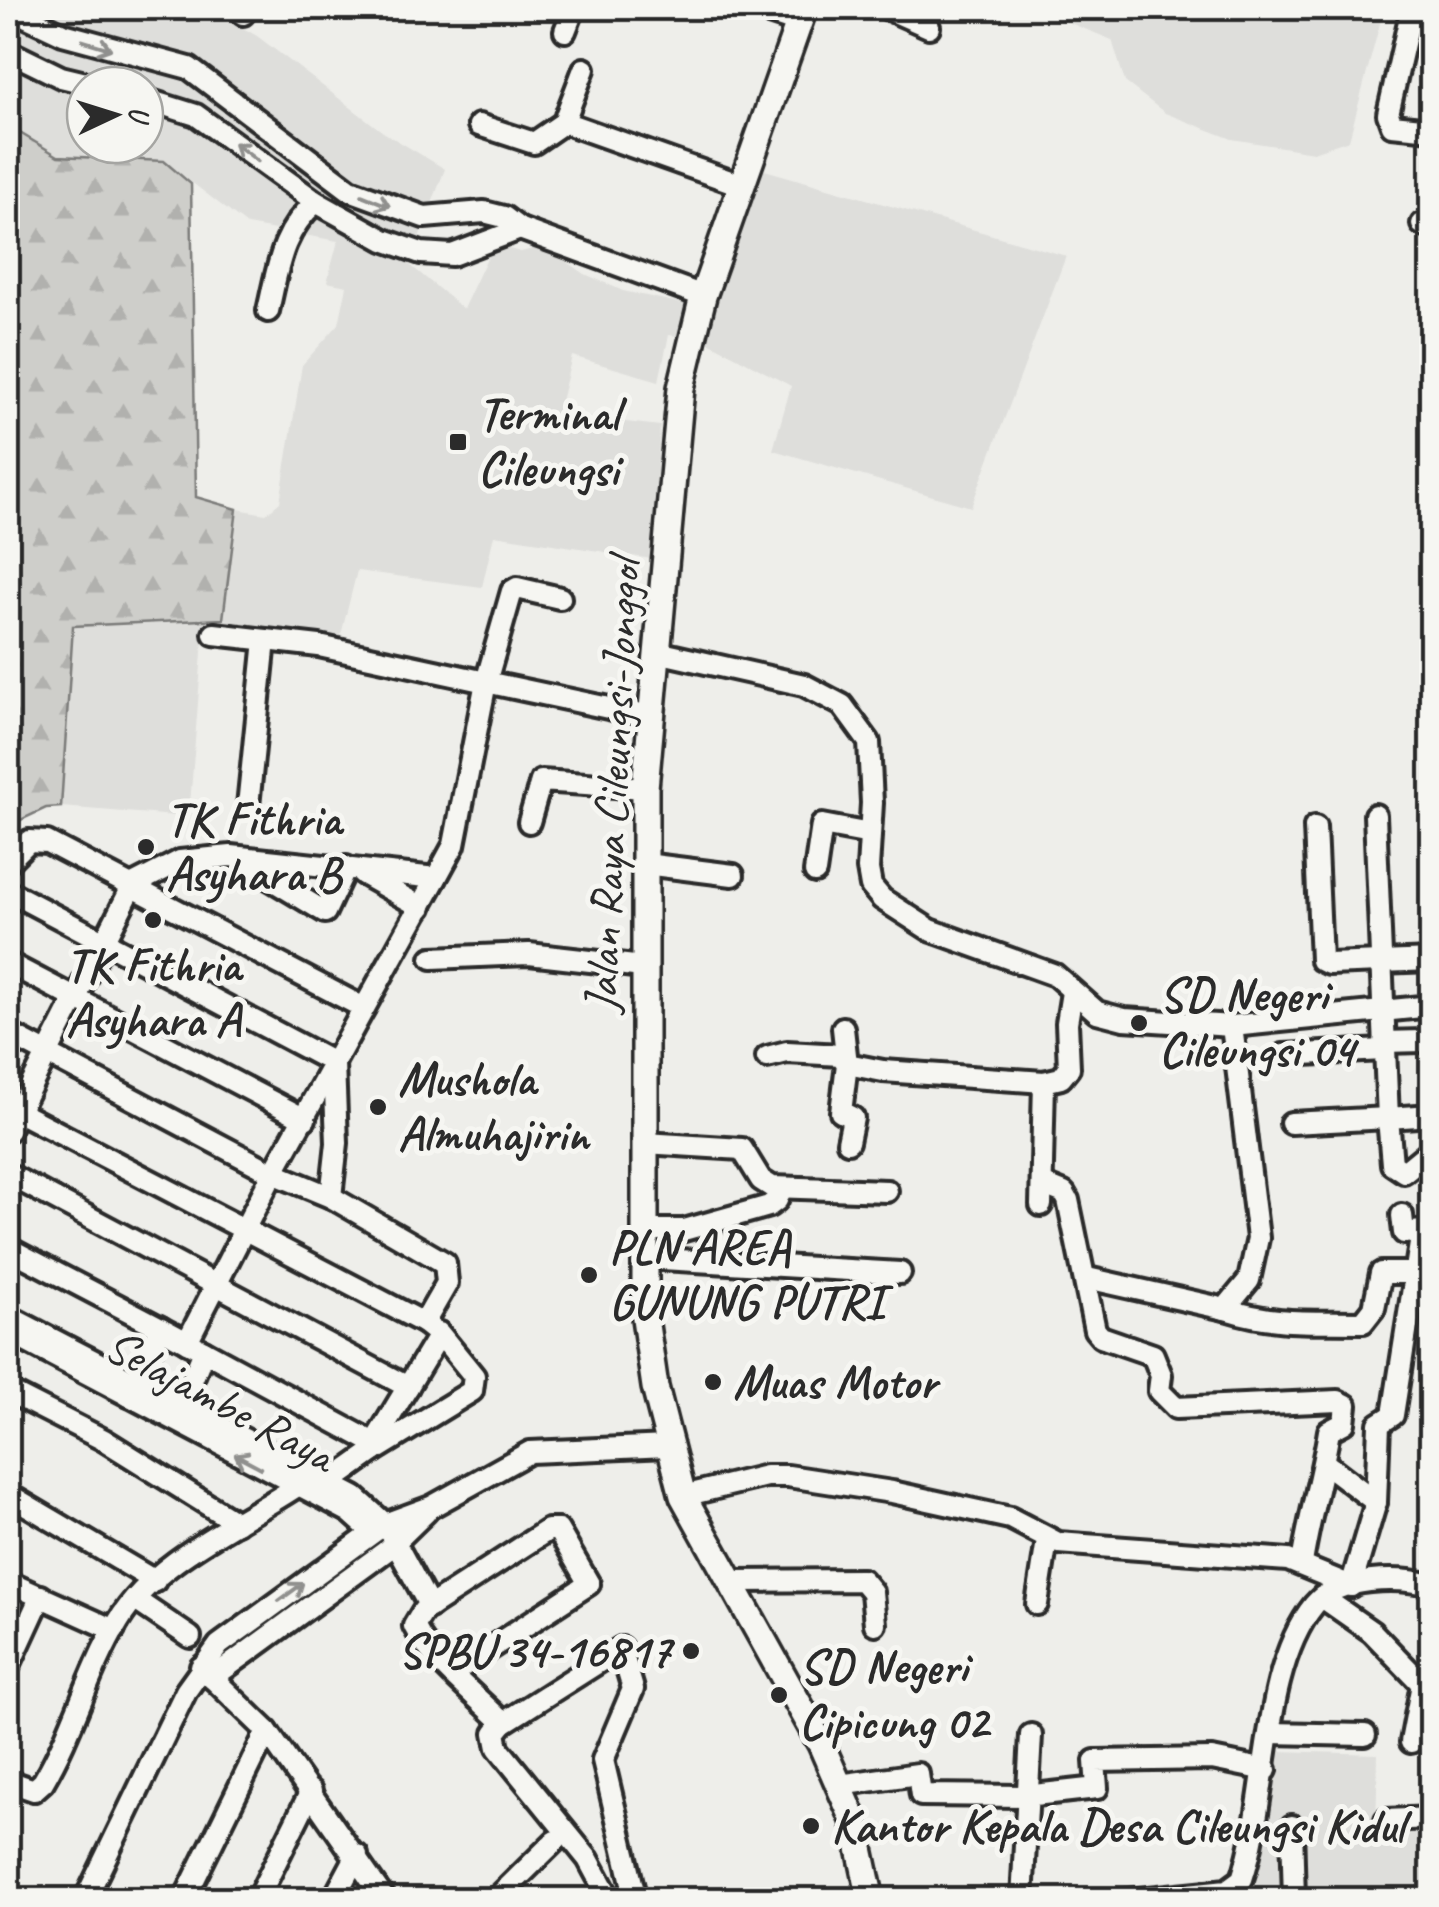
<svg xmlns="http://www.w3.org/2000/svg" width="1439" height="1907" font-family="Caveat,sans-serif">
<style>
.built{fill:#dededb;fill-rule:evenodd}
.forest{fill:url(#forest-firs);stroke:#7c7c7a;stroke-width:2.5}
.lines{fill:none;stroke-linecap:round;stroke-linejoin:round}
.minor-casing{stroke:#2b2b2b;stroke-width:28}
.major-casing{stroke:#2b2b2b;stroke-width:32}
.minor{stroke:#f6f6f2;stroke-width:20}
.major{stroke:#f6f6f2;stroke-width:25}
.oneway{stroke:#90908e}
.poi-dot{fill:#2b2b2b;stroke:#f6f6f2;stroke-width:4}
.labels{text-anchor:middle;dominant-baseline:central;stroke-width:10;stroke-linejoin:round;paint-order:stroke}
.poi-label{font-size:48px;font-weight:bold;fill:#2b2b2b;stroke:#f6f6f2;text-anchor:start}
.street-label{font-size:48px;fill:#2b2b2b;stroke:#f6f6f2}
</style>
<defs>
<pattern id="forest-firs" width="22" height="20" patternUnits="userSpaceOnUse" patternTransform="scale(2.5)"><rect width="22" height="20" fill="#cececa"/><path d="M5 1l3.5 6h-7zM16 11l3.5 6h-7z" fill="#b1b1ae"/></pattern>
</defs>
<rect width="100%" height="100%" fill="#eeeeea"/>
<filter id="ink" filterUnits="userSpaceOnUse"><feTurbulence type="fractalNoise" baseFrequency=".01" numOctaves="2"/><feDisplacementMap in="SourceGraphic" scale="20" xChannelSelector="R" yChannelSelector="G"/><feConvolveMatrix kernelMatrix="1 2 1 2 8 2 1 2 1" color-interpolation-filters="sRGB"/></filter>
<g filter="url(#ink)">
<!-- built -->
<g class="built">
<path d="M8 8H208L257 36 383 132 445 169 409 264 463 309 493 245 521 252 544 246 585 274 623 291 707 309 754 167 1066 256 971 507 773 450 791 386 703 339 669 335 659 381 572 356 558 414 660 426 652 559 494 535 482 587 357 571 340 639 204 627 189 817 61 807 73 625 223 619 237 509 266 514 280 502 302 365 339 324 347 286 327 282 338 241 247 225 164 161 57 156 15 130 8 114ZM85 85H145V145H85Z"/>
<polygon points="1033,8 1384,8 1349,140 1313,152 1232,139 1165,113 1125,82 1112,40"/>
<polygon points="1278,1751 1378,1754 1376,1827 1431,1826 1431,1899 1217,1900 1255,1862"/>
</g>
<!-- forest -->
<polygon class="forest" points="15,130 58,156 164,161 191,184 196,497 237,509 223,619 73,626 61,807 46,808 8,826 8,132"/>
<g class="lines">
<!-- minor casing -->
<g class="minor-casing">
<g id="minor">
<polyline points="8,8 63,34 189,68 350,190 424,217 484,212 504,217 520,229 703,296"/>
<polyline points="754,8 799,23"/>
<polyline points="886,8 929,27"/>
<polyline points="1412,8 1388,114 1392,125 1432,129"/>
<polyline points="243,14 246,8"/>
<polyline points="565,31 574,8"/>
<polyline points="8,51 61,77 94,85"/>
<polyline points="584,69 566,116 569,124 741,185"/>
<polyline points="145,99 196,115 316,202 384,240 421,253 452,255 520,229"/>
<polyline points="479,125 534,143 566,121"/>
<polyline points="1422,224 1432,229"/>
<path d="M268 311C278 268 281 232 316 202"/>
<polyline points="214,634 319,646 486,682 512,591 517,588 560,598"/>
<polyline points="657,652 804,685 842,705 869,742 872,803 868,869 871,886 882,899 930,930 1055,975 1097,1012 1124,1019 1232,1026 1432,1006"/>
<polyline points="248,806 265,640"/>
<polyline points="1375,815 1388,1118 1432,1115"/>
<polyline points="529,822 541,781 645,788"/>
<polyline points="1315,827 1321,960 1329,964 1432,960"/>
<polyline points="8,862 29,841 47,842 364,1008"/>
<polyline points="242,862 325,912 346,867"/>
<polyline points="645,864 733,875"/>
<polyline points="815,872 822,825 870,834"/>
<polyline points="363,874 421,907"/>
<polyline points="8,891 334,1063 337,1143 331,1197"/>
<polyline points="432,958 529,954 643,967"/>
<polyline points="8,963 305,1119"/>
<polyline points="843,1028 847,1064 883,1071 1044,1082 1061,1078 1069,1068 1067,1023 1072,992"/>
<polyline points="8,1033 273,1173 331,1197 445,1263 447,1283 424,1323 439,1335 374,1443 374,1451 329,1483"/>
<polyline points="1384,1042 1423,1041"/>
<polyline points="1283,1055 1384,1050"/>
<polyline points="767,1057 787,1052 841,1055 847,1064 841,1112 853,1118 848,1142"/>
<polyline points="9,1107 424,1323"/>
<polyline points="1291,1123 1388,1118 1392,1164 1404,1172 1432,1149"/>
<polyline points="8,1131 133,885 180,861 231,856 436,878 454,845 486,682 651,717"/>
<polyline points="645,1143 742,1149 761,1180 772,1187 887,1191"/>
<polyline points="8,1174 408,1387"/>
<path d="M1042 1184 1064 1193 1068 1200 1095 1330 1101 1337 1153 1355 1161 1375 1159 1391 1176 1408 1338 1401 1346 1405 1344 1423 1329 1431C1322 1475 1309 1518 1302 1563"/>
<polyline points="1041,1205 1044,1082"/>
<polyline points="1402,1215 1404,1233 1422,1231"/>
<polyline points="644,1230 684,1230 769,1206 777,1200 781,1189"/>
<polyline points="8,1248 161,1328"/>
<polyline points="645,1258 900,1273"/>
<polyline points="1087,1278 1225,1309 1249,1280 1258,1238 1232,1026"/>
<path d="M1225 1309C1276 1325 1311 1321 1363 1322L1374 1308 1381 1273H1413"/>
<polyline points="8,1316 355,1497 385,1524 430,1607"/>
<polyline points="8,1332 350,1512 369,1529"/>
<polyline points="187,1342 273,1173 436,878"/>
<polyline points="204,1351 374,1443"/>
<polyline points="8,1391 104,1440 237,1523"/>
<polyline points="129,1396 161,1328 204,1351 177,1417"/>
<polyline points="374,1451 472,1391 474,1376 439,1333"/>
<polyline points="1326,1464 1376,1502"/>
<polyline points="8,1494 155,1581"/>
<polyline points="683,1496 766,1476 788,1476 892,1492 1010,1518 1058,1543 1288,1560 1351,1586"/>
<polyline points="730,1581 862,1580 872,1592 875,1624"/>
<polyline points="8,1582 114,1630"/>
<polyline points="1351,1586 1376,1502 1379,1424 1393,1415 1422,1231 1432,1231"/>
<polyline points="1322,1597 1372,1632 1422,1684"/>
<polyline points="137,1601 190,1637"/>
<polyline points="1037,1604 1047,1540"/>
<polyline points="201,1667 267,1731 385,1900"/>
<polyline points="8,1668 41,1596"/>
<path d="M454 1672 589 1584 558 1530H548L423 1611 414 1626C432 1662 475 1694 503 1723L495 1733 498 1748 588 1859 610 1900"/>
<polyline points="212,1678 386,1551 426,1512"/>
<polyline points="503,1723 621,1648 633,1689 603,1760 636,1900"/>
<polyline points="1270,1733 1365,1735"/>
<polyline points="1411,1742 1422,1684 1430,1675"/>
<path d="M8 1781 34 1790 43 1782C73 1732 88 1672 118 1622 159 1554 250 1521 312 1476"/>
<polyline points="839,1785 918,1774 921,1795 1025,1796 1097,1788 1095,1761 1212,1759 1266,1770"/>
<polyline points="1386,1820 1432,1818"/>
<polyline points="1292,1826 1294,1900"/>
<polyline points="85,1900 186,1691 219,1645 385,1524 431,1507 530,1452 668,1446"/>
<polyline points="184,1900 267,1731"/>
<polyline points="257,1900 311,1791"/>
<polyline points="333,1900 357,1855"/>
<polyline points="495,1900 555,1841"/>
<polyline points="1022,1900 1031,1735"/>
<path d="M1129 1900 1227 1890 1242 1879C1269 1800 1261 1670 1314 1605 1338 1576 1399 1577 1432 1585"/>
</g>
</g>
<!-- major casing -->
<g class="major-casing">
<polyline id="major" points="804,8 703,296 681,388 645,788 645,1318 655,1387 683,1496 821,1744 854,1820 871,1900"/>
</g>
<!-- minor -->
<use href="#minor" class="minor"/>
<!-- major -->
<use href="#major" class="major"/>
</g>
<!-- one-way arrows -->
<defs><path id="oneway-shaft" d="M-6 0H5M1.5-3L5.5 0L1.5 3" fill="none" stroke-width="1.6" stroke-linecap="round" stroke-linejoin="round" transform="scale(2.5)"/></defs>
<g class="oneway">
<use href="#oneway-shaft" transform="translate(97 45) rotate(17)"/>
<use href="#oneway-shaft" transform="translate(246 152) rotate(-142)"/>
<use href="#oneway-shaft" transform="translate(376 201) rotate(22)"/>
<use href="#oneway-shaft" transform="translate(248 1461) rotate(-152)"/>
<use href="#oneway-shaft" transform="translate(291 1592) rotate(-36)"/>
</g>
</g>
<!-- markers -->
<g class="poi-dot">
<rect x="448" y="432" width="20" height="20" rx="5"/>
<circle cx="146" cy="847" r="10"/>
<circle cx="153" cy="920" r="10"/>
<circle cx="1139" cy="1023" r="10"/>
<circle cx="378" cy="1107" r="10"/>
<circle cx="589" cy="1275" r="10"/>
<circle cx="713" cy="1382" r="10"/>
<circle cx="691" cy="1651" r="10"/>
<circle cx="779" cy="1695" r="10"/>
<circle cx="811" cy="1826" r="10"/>
</g>
<g class="labels">
<!-- poi labels -->
<g class="poi-label">
<text x="478" y="414">Terminal<tspan x="478" dy="55">Cileungsi</tspan></text>
<text x="166" y="819">TK Fithria<tspan x="166" dy="55">Asyhara B</tspan></text>
<text x="153" y="965" text-anchor="middle">TK Fithria<tspan x="153" dy="55">Asyhara A</tspan></text>
<text x="1159" y="995">SD Negeri<tspan x="1159" dy="55">Cileungsi 04</tspan></text>
<text x="398" y="1079">Mushola<tspan x="398" dy="55">Almuhajirin</tspan></text>
<text x="609" y="1247">PLN AREA<tspan x="609" dy="55">GUNUNG PUTRI</tspan></text>
<text x="733" y="1382">Muas Motor</text>
<text x="671" y="1651" text-anchor="end">SPBU 34-16817</text>
<text x="799" y="1667">SD Negeri<tspan x="799" dy="55">Cipicung 02</tspan></text>
<text x="831" y="1826">Kantor Kepala Desa Cileungsi Kidul</text>
</g>
<!-- street labels -->
<g class="street-label">
<text transform="translate(612 786) rotate(-87)">Jalan Raya Cileungsi-Jonggol</text>
<text transform="translate(220 1400) rotate(28)">Selajambe Raya</text>
</g>
</g>
<!-- margin -->
<rect width="1439" height="1907" fill="none" stroke="#f6f6f2" stroke-width="40"/>
<rect x="20" y="20" width="1399" height="1867" fill="none" stroke="#2b2b2b" stroke-width="4" filter="url(#ink)"/>
<!-- north arrow -->
<g transform="translate(115 115) rotate(86)"><circle r="48" fill="#f6f6f2" stroke="#a5a5a2" stroke-width="2.5"/>
<path d="M0-8L18 38L0 25L-18 38Z" fill="#2b2b2b"/>
<text y="-15" font-size="28" font-weight="bold" text-anchor="middle" fill="#2b2b2b">U</text>
</g>
</svg>
